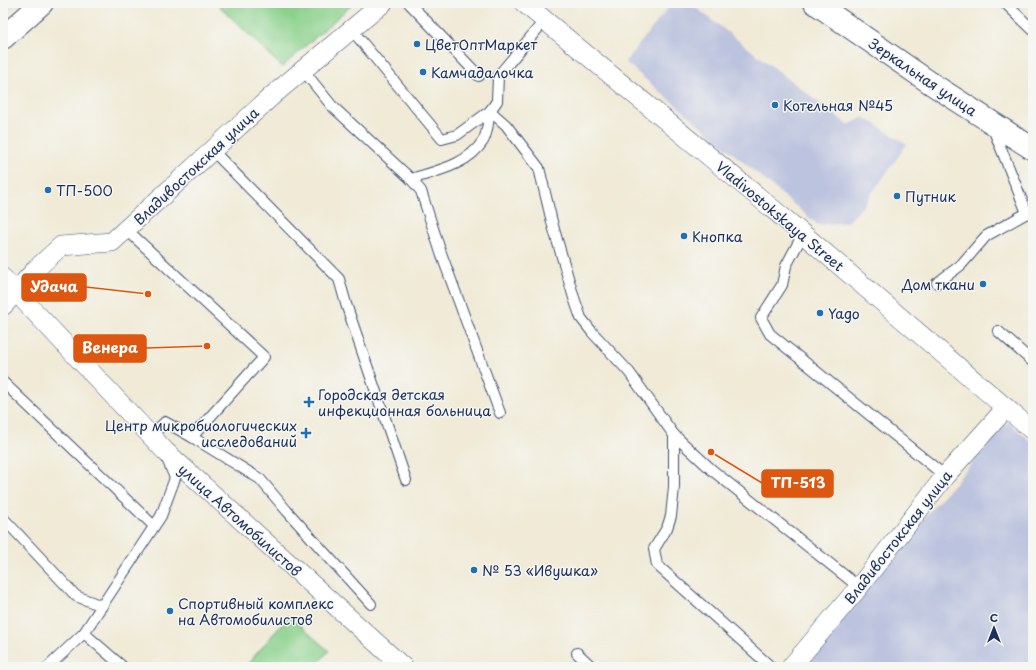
<svg xmlns="http://www.w3.org/2000/svg" width="1036" height="670" font-family="'Playpen Sans',sans-serif">
<style>
.built{fill:#d2d9f9}
.industrial{fill:#bcc3de}
.green{fill:#8bd18c;stroke:#538075}
.lines{fill:none;stroke-linecap:round;stroke-linejoin:round}
.lane-casing{stroke:#3b4b70;stroke-width:12}
.street-casing{stroke:#3b4b70;stroke-width:20}
.secondary-casing{stroke:#3b4b70;stroke-width:24}
.primary-casing{stroke:#3b4b70;stroke-width:24}
.lane{stroke:#fff;stroke-width:10}
.street{stroke:#fff;stroke-width:19}
.secondary{stroke:#fff;stroke-width:22}
.primary{stroke:#fff;stroke-width:22}
.poi-dot{fill:#1f6fb2;stroke:#f6f6f2;stroke-width:1.5}
.labels{text-anchor:middle;dominant-baseline:central;stroke-width:3;stroke-linejoin:round;paint-order:stroke}
.poi-label{font-size:14px;fill:#1b2f5e;stroke:#f6f6f2;text-anchor:start}
.street-label{font-size:14px;fill:#1b2f5e;stroke:#f6f6f2}
.leader{fill:none;stroke:#de5710;stroke-width:1.5}
.callout-dot{fill:#de5710;stroke:#f6f6f2;stroke-width:1.5}
.callout{fill:#de5710;stroke:#de5710;stroke-width:1.5}
.callout-label{font-size:15px;text-anchor:middle;font-weight:bold;fill:#fff}
</style>
<rect width="100%" height="100%" fill="#f6f6f2"/>
<filter id="ink" filterUnits="userSpaceOnUse"><feTurbulence type="fractalNoise" baseFrequency=".025" numOctaves="2"/><feDisplacementMap in="SourceGraphic" scale="8" xChannelSelector="R" yChannelSelector="G"/><feConvolveMatrix kernelMatrix="1 2 1 2 8 2 1 2 1" color-interpolation-filters="sRGB"/></filter>
<filter id="wash" filterUnits="userSpaceOnUse"><feTurbulence type="fractalNoise" baseFrequency=".012" numOctaves="4" result="noise"/><feDisplacementMap in="SourceGraphic" scale="16" xChannelSelector="R" yChannelSelector="G"/><feGaussianBlur stdDeviation="0.9" result="paint"/><feColorMatrix in="noise" values="0 0 0 0 0 0 0 0 0 0 0 0 0 0 0 0 0 1.4 0 .05"/><feComposite in="paint" operator="in"/></filter>
<g filter="url(#wash)">
<rect width="100%" height="100%" fill="#f0ead6"/>
<!-- built -->
<polygon class="built" points="3,3 18,3 3,16"/>
<!-- industrial -->
<g class="industrial">
<polygon points="672,3 690,3 848,125 864,117 907,144 863,206 848,222 818,225 625,62"/>
<polygon points="1008,422 1033,443 1033,667 801,667 930,511"/>
</g>
<!-- green -->
<g class="green">
<polygon points="216,3 354,3 282,67"/>
<polygon points="289,616 329,651 314,667 245,667"/>
</g>
</g>
<g filter="url(#ink)">
<g class="lines">
<!-- lane casing -->
<g class="lane-casing">
<g id="lane">
<polyline points="409,3 479,76"/>
<polyline points="1005,3 1033,30"/>
<polyline points="352,30 442,139 457,135 490,111 497,101 498,76 545,20"/>
<polyline points="303,70 332,106 411,179 421,191 441,253 500,413"/>
<polyline points="490,111 506,125 539,168 553,226 574,298 581,318 592,332 629,372 674,435 674,487 671,516 667,528 654,549 657,565 771,667"/>
<polyline points="992,126 1027,213"/>
<polyline points="213,151 339,279 346,304 406,480"/>
<path d="M411 179C436 171 468 165 483 141 488 133 488 120 490 111"/>
<polyline points="127,230 264,357 192,437 165,422 151,436"/>
<polyline points="803,234 786,266 782,285 761,318 770,334 945,476"/>
<polyline points="937,283 961,265 986,236 1027,213 1033,214"/>
<polyline points="998,331 1033,362"/>
<polyline points="3,382 154,526"/>
<polyline points="674,435 712,470 859,587"/>
<polyline points="192,437 260,479 287,511 371,604"/>
<polyline points="3,518 76,596 102,606"/>
<polyline points="577,653 592,667"/>
<polyline points="48,667 84,633"/>
<polyline points="123,667 84,633 161,516 175,478 167,459"/>
</g>
</g>
<!-- street casing -->
<g class="street-casing">
<g id="street">
<polyline points="524,3 803,234 1033,431"/>
<polyline points="3,278 165,451 403,667"/>
<polyline points="3,306 36,269 61,246 112,242 273,95 383,3"/>
<polyline points="791,667 859,587 945,476 1006,408"/>
</g>
</g>
<!-- secondary casing -->
<g class="secondary-casing">
<polyline id="secondary" points="3,38 42,3"/>
</g>
<!-- primary casing -->
<g class="primary-casing">
<polyline id="primary" points="815,3 932,84 1033,149"/>
</g>
<!-- lane -->
<use href="#lane" class="lane"/>
<!-- street -->
<use href="#street" class="street"/>
<!-- secondary -->
<use href="#secondary" class="secondary"/>
<!-- primary -->
<use href="#primary" class="primary"/>
</g>
</g>
<!-- markers -->
<g class="poi-dot">
<circle cx="417" cy="44" r="4"/>
<circle cx="423" cy="72" r="4"/>
<circle cx="775" cy="105" r="4"/>
<circle cx="48" cy="190" r="4"/>
<circle cx="897" cy="196" r="4"/>
<circle cx="684" cy="236" r="4"/>
<circle cx="983" cy="284" r="4"/>
<circle cx="820" cy="313" r="4"/>
<path d="M307 396h4v4h4v4h-4v4h-4v-4h-4v-4h4z"/>
<path d="M304 427h4v4h4v4h-4v4h-4v-4h-4v-4h4z"/>
<circle cx="474" cy="570" r="4"/>
<circle cx="170" cy="611" r="4"/>
</g>
<g class="labels">
<!-- poi labels -->
<g class="poi-label">
<text x="425" y="44">ЦветОптМаркет</text>
<text x="431" y="72">Камчадалочка</text>
<text x="783" y="105">Котельная №45</text>
<text x="56" y="190">ТП-500</text>
<text x="905" y="196">Путник</text>
<text x="692" y="236">Кнопка</text>
<text x="975" y="284" text-anchor="end">Дом ткани</text>
<text x="828" y="313">Yago</text>
<text x="318" y="394">Городская детская<tspan x="318" dy="16">инфекционная больница</tspan></text>
<text x="297" y="425" text-anchor="end">Центр микробиологических<tspan x="297" dy="16">исследований</tspan></text>
<text x="482" y="570">№ 53 «Ивушка»</text>
<text x="178" y="603">Спортивный комплекс<tspan x="178" dy="16">на Автомобилистов</tspan></text>
</g>
<!-- street labels -->
<g class="street-label">
<text transform="translate(923 77) rotate(34)">Зеркальная улица</text>
<text transform="translate(196 166) rotate(-43)">Владивостокская улица</text>
<text transform="translate(780 216) rotate(40)">Vladivostokskaya Street</text>
<text transform="translate(240 520) rotate(42)">улица Автомобилистов</text>
<text transform="translate(898 537) rotate(-52)">Владивостокская улица</text>
</g>
</g>
<!-- callouts -->
<path class="leader" d="M148 294L86 287M207 346L146 348M711 452L762 483"/>
<g class="callout-dot">
<circle cx="148" cy="294" r="4"/>
<circle cx="207" cy="346" r="4"/>
<circle cx="711" cy="452" r="4"/>
</g>
<g class="callout">
<rect x="22" y="274" width="64" height="27" rx="4"/>
<rect x="74" y="335" width="72" height="27" rx="4"/>
<rect x="762" y="470" width="71" height="27" rx="4"/>
</g>
<g class="callout-label">
<text x="54" y="292">Удача</text>
<text x="110" y="353">Венера</text>
<text x="798" y="488">ТП-513</text>
</g>
<!-- margin -->
<rect width="1036" height="670" fill="none" stroke="#f6f6f2" stroke-width="16"/>
<!-- north arrow -->
<g transform="translate(994 628)" stroke="#f6f6f2" stroke-width="3" paint-order="stroke">
<path d="M0-3L7 15L0 10L-7 15Z" fill="#1b2f5e"/>
<text y="-6" font-size="11" font-weight="bold" text-anchor="middle" fill="#1b2f5e">С</text>
</g>
</svg>
